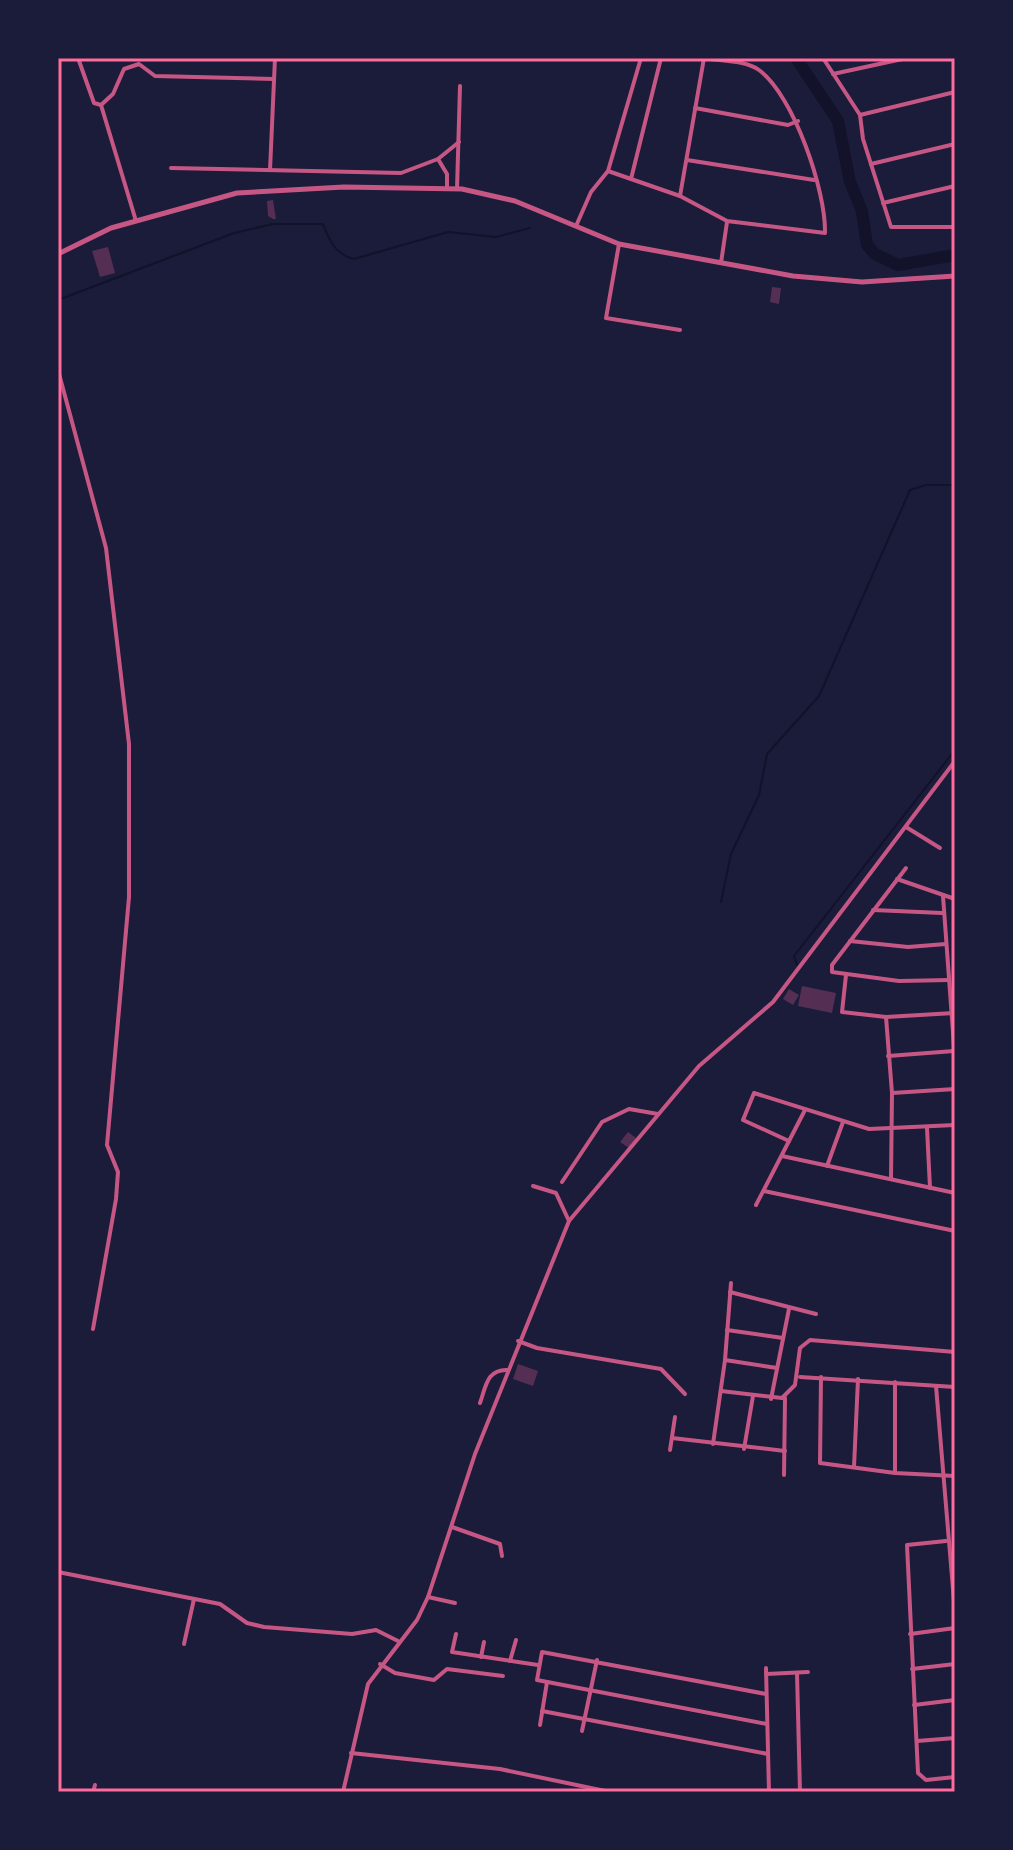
<svg xmlns="http://www.w3.org/2000/svg" width="1013" height="1850" font-family="Signika,sans-serif">
<style>
.lines{fill:none;stroke-linecap:round;stroke-linejoin:round}
.stream{stroke:#12122b;stroke-width:2}
.river{stroke:#12122b;stroke-width:12}
.building{fill:#542f53}
.minor{stroke:#c65784;stroke-width:4}
.tertiary{stroke:#c65784;stroke-width:5}
.neatline{fill:none;stroke:#ff6b9d;stroke-width:3}
</style>
<rect width="100%" height="100%" fill="#1b1b3a"/>
<g class="lines">
<!-- stream -->
<g class="stream">
<path d="M58 300 234 233 273 224H323C329 240 336 255 354 259L448 232 496 237 530 228"/>
<polyline points="721,902 731,854 759,795 767,754 819,696 910,490 926,485 955,485"/>
<polyline points="797,965 794,956 955,750"/>
</g>
<!-- river -->
<polyline class="river" points="796,58 838,121 850,182 862,211 867,245 875,254 898,265 955,255"/>
</g>
<!-- building -->
<g class="building">
<polygon points="273,200 276,219 273,219 268,216 267,201"/>
<polygon points="108,247 115,273 100,277 92,251"/>
<polygon points="772,287 781,288 779,304 770,302"/>
<polygon points="802,986 836,993 832,1013 798,1006"/>
<polygon points="789,989 799,995 793,1005 783,999"/>
<polygon points="628,1132 636,1138 629,1148 620,1142"/>
<polygon points="518,1364 538,1371 533,1386 513,1379"/>
</g>
<g class="lines">
<!-- minor -->
<g class="minor">
<polyline points="78,58 94,103 101,105 136,221"/>
<path d="M641 58 608 171 680 196 727 221 825 233C826 191 794 96 759 70 745 60 720 61 704 58"/>
<polyline points="823,58 860,115 863,139 891,227 955,227"/>
<polyline points="833,74 907,58"/>
<polyline points="101,105 113,94 124,69 139,64 155,76 274,79"/>
<polyline points="695,108 788,125 798,121"/>
<polyline points="860,115 955,92"/>
<polyline points="438,159 447,174 447,189"/>
<polyline points="687,160 814,180"/>
<polyline points="871,164 955,144"/>
<polyline points="171,168 401,173 438,159 459,142"/>
<polyline points="270,170 275,58"/>
<polyline points="631,179 661,58"/>
<polyline points="457,189 460,86"/>
<polyline points="680,196 704,58"/>
<polyline points="883,203 955,186"/>
<polyline points="576,226 591,192 608,171"/>
<polyline points="619,244 606,318 680,330"/>
<polyline points="721,263 727,222"/>
<polyline points="58,370 106,548 129,744 129,897 107,1145 118,1172 116,1199 93,1329"/>
<polyline points="906,827 940,848"/>
<polyline points="906,868 832,965 832,972 899,981 949,980"/>
<polyline points="897,879 955,899"/>
<polyline points="943,896 955,1060"/>
<polyline points="873,910 942,913"/>
<polyline points="850,941 908,947 946,944"/>
<polyline points="846,975 842,1012 886,1017 954,1013"/>
<polyline points="886,1017 892,1093 891,1179"/>
<polyline points="888,1056 954,1051"/>
<polyline points="892,1093 955,1089"/>
<polyline points="927,1128 930,1188"/>
<polyline points="789,1141 743,1120 754,1093 869,1129 955,1125"/>
<polyline points="782,1156 955,1193"/>
<polyline points="827,1166 843,1122"/>
<polyline points="562,1182 602,1122 629,1109 658,1114"/>
<polyline points="533,1186 556,1193 569,1221"/>
<polyline points="764,1191 955,1231"/>
<polyline points="756,1205 805,1110"/>
<polyline points="730,1292 816,1314"/>
<polyline points="727,1330 783,1338"/>
<polyline points="518,1341 537,1348 661,1369 685,1394"/>
<polyline points="725,1360 777,1368"/>
<polyline points="800,1377 955,1387"/>
<polyline points="821,1377 820,1463 895,1473 955,1476"/>
<polyline points="895,1382 895,1473"/>
<polyline points="936,1386 955,1613"/>
<polyline points="721,1391 782,1398 795,1385 800,1348 810,1340 955,1352"/>
<polyline points="771,1399 789,1309"/>
<path d="M480 1403C486 1386 487 1369 508 1370"/>
<polyline points="672,1438 785,1451"/>
<polyline points="713,1444 725,1360 731,1283"/>
<polyline points="744,1449 753,1396"/>
<polyline points="670,1450 675,1417"/>
<polyline points="854,1467 858,1379"/>
<polyline points="784,1475 785,1398"/>
<polyline points="452,1527 500,1544 502,1556"/>
<polyline points="946,1541 907,1545 918,1773 926,1780 955,1777"/>
<polyline points="58,1572 220,1604 247,1623 264,1627 352,1634 376,1630 398,1641"/>
<polyline points="428,1597 455,1603"/>
<polyline points="456,1634 452,1652 538,1665"/>
<polyline points="910,1634 955,1628"/>
<polyline points="184,1644 194,1599"/>
<polyline points="481,1657 484,1642"/>
<polyline points="510,1661 516,1640"/>
<polyline points="380,1664 395,1673 434,1680 447,1669 503,1676"/>
<polyline points="766,1668 769,1792"/>
<polyline points="912,1669 955,1664"/>
<polyline points="797,1673 800,1792"/>
<polyline points="766,1674 808,1672"/>
<polyline points="766,1694 542,1652 537,1680 767,1724"/>
<polyline points="914,1705 955,1700"/>
<polyline points="542,1711 768,1754"/>
<polyline points="540,1725 547,1682"/>
<polyline points="582,1731 597,1660"/>
<polyline points="917,1741 955,1738"/>
<polyline points="351,1753 500,1769 610,1792"/>
<polyline points="93,1792 95,1785"/>
<polyline points="343,1792 368,1684 417,1620 428,1597 475,1454 569,1221 699,1066 773,1002 955,761"/>
</g>
<!-- tertiary -->
<polyline class="tertiary" points="58,254 111,228 237,193 344,187 462,189 515,201 619,244 793,276 862,282 955,276"/>
</g>
<!-- border -->
<rect width="1013" height="1850" fill="none" stroke="#1b1b3a" stroke-width="120"/>
<rect x="60" y="60" width="893" height="1730" class="neatline"/>
</svg>
